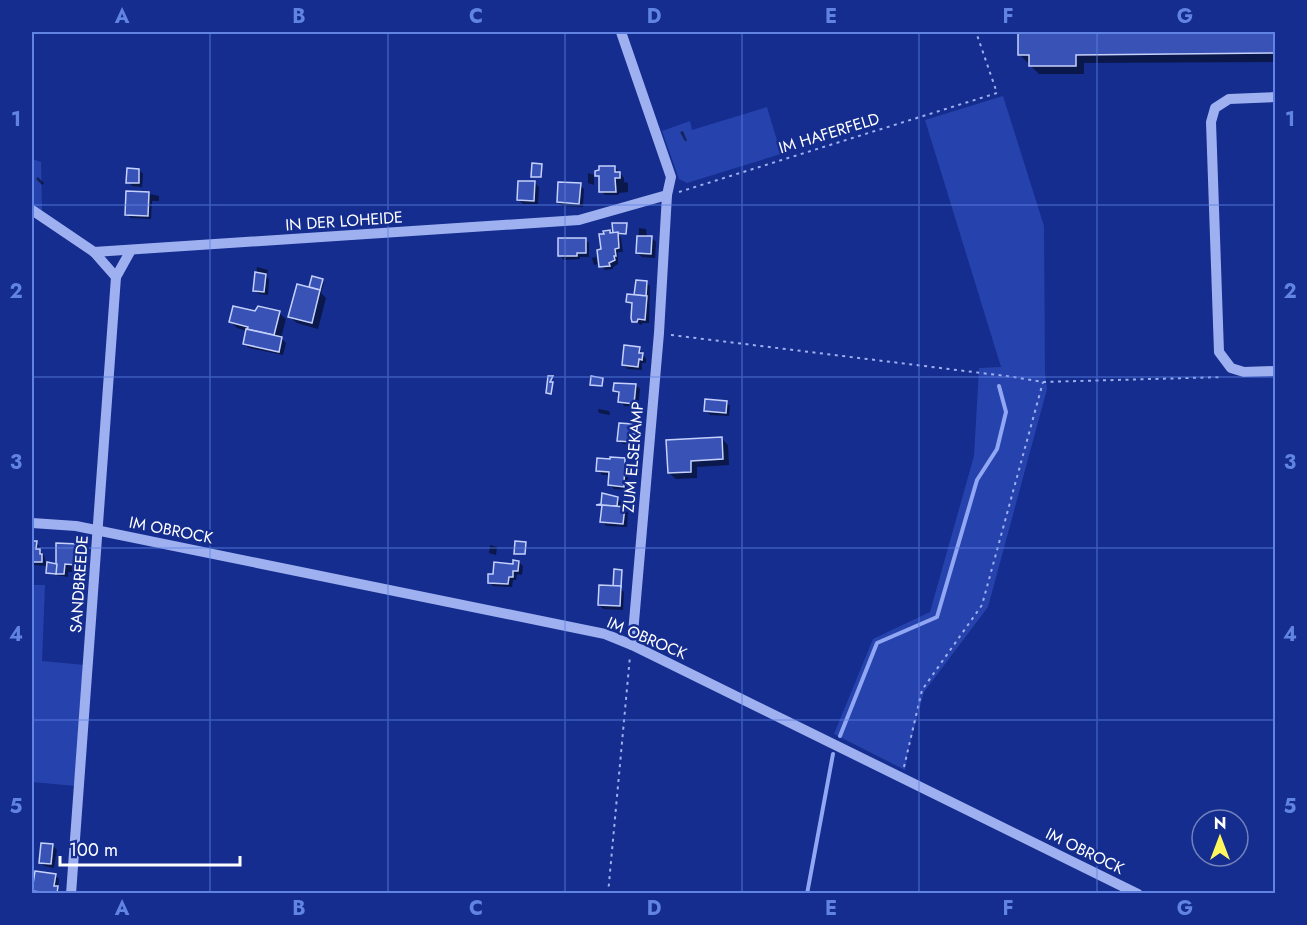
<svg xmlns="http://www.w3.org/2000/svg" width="1307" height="925" font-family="Jost,sans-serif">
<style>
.green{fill:#2643ad}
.shadow{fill:#0007}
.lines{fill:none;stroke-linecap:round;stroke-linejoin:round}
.stream{stroke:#91a7f3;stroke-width:4}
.building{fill:#3852b5;stroke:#c5d1fc;stroke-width:1.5}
.path{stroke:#9fb0f0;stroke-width:2;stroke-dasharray:3 4.5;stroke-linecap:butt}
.minor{stroke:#9fb0f0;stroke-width:10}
.grid{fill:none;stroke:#6183e4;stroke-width:1.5;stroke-opacity:0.55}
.labels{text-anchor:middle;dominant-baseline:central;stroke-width:5;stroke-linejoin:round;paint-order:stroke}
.street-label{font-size:16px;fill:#fff;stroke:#142d8e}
.neatline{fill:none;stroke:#6183e4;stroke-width:2}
.grid-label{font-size:20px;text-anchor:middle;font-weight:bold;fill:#6183e4}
</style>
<rect width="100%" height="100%" fill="#142d8e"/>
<!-- green -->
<g class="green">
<polygon points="1003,96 1044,226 1045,372 1047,389 988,607 924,692 908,751 905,770 834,734 873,639 930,612 974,456 979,368 1001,367 925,120"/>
<polygon points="767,107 781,154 687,183 679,179 662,131 690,121 692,130"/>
<polygon points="32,159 41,162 42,211 32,204"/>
<polygon points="32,585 45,585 42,661 85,665 76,786 32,782"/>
</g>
<!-- shadow -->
<g class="shadow">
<polygon points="1019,32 1276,32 1276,62 1084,63 1084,74 1039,74 1019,54"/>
<polygon points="683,131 687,141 685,141 680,132"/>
<polygon points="615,167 624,178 624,182 628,183 628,192 619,193 619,195 605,195 601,191 601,180 596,175"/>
<polygon points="139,170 143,174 142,187 132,186 128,182"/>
<polygon points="588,173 594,175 594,185 588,183"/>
<polygon points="38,177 44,183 42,185 36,179"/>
<polygon points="535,183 539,187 538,204 523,204 519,200"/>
<polygon points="580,185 584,189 583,207 562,206 558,202"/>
<polygon points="148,194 150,196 150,194 159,196 159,201 152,201 151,219 131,218 127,214"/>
<polygon points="626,224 627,235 617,234 621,238 623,252 618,252 618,264 613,267 613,269 605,270 601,266 603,250 609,232 612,234"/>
<polygon points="639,228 646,229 647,237 652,238 656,242 655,258 642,257 638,253"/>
<polygon points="585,239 589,243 589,257 580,257 580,259 564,260 560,256"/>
<polygon points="596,257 598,264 594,265 592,258"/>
<polygon points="257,267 268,270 267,277 269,279 268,295 259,294 255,290"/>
<polygon points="313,278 324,282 321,293 326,298 318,329 297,323 290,317 310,289"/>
<polygon points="646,282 650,286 649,323 643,323 641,325 633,320 633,306 628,302 636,296"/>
<polygon points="279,313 286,319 281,338 286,343 283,355 249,348 244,344 247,331 237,328 231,322"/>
<polygon points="639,348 646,359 646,363 642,363 642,370 627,369 623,365"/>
<polygon points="636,385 640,389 638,407 624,406 615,390"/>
<polygon points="726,402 730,406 729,416 710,415 706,411"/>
<polygon points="598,409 609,411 610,415 599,413"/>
<polygon points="632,426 639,434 639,437 636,437 635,445 623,444 619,440"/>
<polygon points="721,438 728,445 729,465 697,467 697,478 676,479 669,473"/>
<polygon points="624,460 628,464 628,490 614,489 610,485 610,475 602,475 598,470"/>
<polygon points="603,495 617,498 621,502 621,508 628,512 627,527 606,526 602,521"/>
<polygon points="32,543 36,543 40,547 40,551 44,555 46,563 58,565 77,546 85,557 85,561 80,561 80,568 72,568 72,572 68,572 68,577 49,574 48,566 32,565"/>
<polygon points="490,545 497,547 496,555 489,553"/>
<polygon points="519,562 523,566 522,575 517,574 516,580 513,580 512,587 493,586 489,582"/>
<polygon points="620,588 624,592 623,610 603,609 599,605"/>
<polygon points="53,846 57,850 54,868 44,866 40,862"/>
<polygon points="55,875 59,879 58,889 61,894 37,894 34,891"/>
</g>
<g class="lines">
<!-- stream -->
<g class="stream">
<polyline points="840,736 877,643 937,617 977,480 997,449 1006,412 999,386"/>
<polyline points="807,894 833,754"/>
</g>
</g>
<!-- building -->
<g class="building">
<polygon points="1018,32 1276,32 1276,53 1076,55 1076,66 1029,66 1029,55 1018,55"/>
<polygon points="532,163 542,164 541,177 531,177"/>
<polygon points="599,166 615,166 615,172 620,172 620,178 615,178 616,192 599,192 599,176 595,176 595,171 599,170"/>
<polygon points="127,168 139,169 139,183 126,183"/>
<polygon points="518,181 535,181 534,201 517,200"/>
<polygon points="558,182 581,183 579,204 557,202"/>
<polygon points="126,191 149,192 148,216 125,215"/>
<polygon points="612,223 627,223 626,234 613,233"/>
<polygon points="610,230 610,233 618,232 619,248 615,249 616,256 614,256 615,260 609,263 610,266 599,267 597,250 601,249 599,234 604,234 603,231"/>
<polygon points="637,236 652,236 651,254 636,253"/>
<polygon points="558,238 586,238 586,253 577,253 577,256 558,256"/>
<polygon points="255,272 266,274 264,292 253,291"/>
<polygon points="312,276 323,279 320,290 309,287"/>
<polygon points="636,280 647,281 646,296 634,295"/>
<polygon points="297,284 320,290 312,323 288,317"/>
<polygon points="627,294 647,296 645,320 638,319 637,322 632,322 631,318 632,303 626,302"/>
<polygon points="233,306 255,311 258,306 280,311 274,335 247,329 248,327 229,322"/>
<polygon points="246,329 282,337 279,352 243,344"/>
<polygon points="624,345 640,347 639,353 643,353 642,360 639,359 638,367 622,365"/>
<polygon points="548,376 553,376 550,382 553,382 551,394 546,393"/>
<polygon points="591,376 603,378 602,386 590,385"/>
<polygon points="614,383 636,384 634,404 618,402 619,392 613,391"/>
<polygon points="705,399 727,401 726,413 704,411"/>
<polygon points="619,423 633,424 633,428 636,428 635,434 632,434 632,442 617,441"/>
<polygon points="722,437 723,459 691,461 691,472 668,473 666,440"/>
<polygon points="610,457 625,458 624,487 608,485 609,472 596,471 597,458 610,459"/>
<polygon points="602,493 618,497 617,506 596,505 601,504"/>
<polygon points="602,505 625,507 623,524 600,522"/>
<polygon points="32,541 37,541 36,549 40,549 40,554 42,554 42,562 32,562"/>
<polygon points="515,541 526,542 525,554 514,554"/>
<polygon points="56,543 78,544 77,552 82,552 81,558 77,558 76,565 65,564 64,574 56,574"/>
<polygon points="513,560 519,561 518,571 513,571 513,577 509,577 508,584 488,583 488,574 493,574 494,562 513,564"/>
<polygon points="47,562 57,564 56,574 46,573"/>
<polygon points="614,569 622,570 621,587 613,586"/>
<polygon points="599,585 621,586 620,606 598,605"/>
<polygon points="41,843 53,844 51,864 39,863"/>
<polygon points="35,871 56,874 54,886 58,886 57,894 32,891"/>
</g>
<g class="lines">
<!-- path -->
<g class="path">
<polyline points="679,192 997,93 976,32"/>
<polyline points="671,335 1014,377 1043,382 1223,377"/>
<polyline points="904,767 922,690 982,605 1043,382"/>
<polyline points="608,894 630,656"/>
</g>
<!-- minor -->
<g class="minor">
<polyline points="621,32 671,177 667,195 659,333 632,645"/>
<polyline points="1276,97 1229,99 1215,108 1211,122 1219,352 1231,368 1244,372 1276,371"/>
<polyline points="32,210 94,252 116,277"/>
<polyline points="94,252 579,220 667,195"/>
<polyline points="32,523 76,526 605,634 632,645 1138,894"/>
<polyline points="71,894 116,277 131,250"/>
</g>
</g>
<!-- grid -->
<path class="grid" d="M210 32V894M388 32V894M565 32V894M742 32V894M919 32V894M1097 32V894M32 205H1276M32 377H1276M32 548H1276M32 720H1276"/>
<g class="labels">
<!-- street labels -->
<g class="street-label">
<text transform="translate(829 133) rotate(-17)">IM HAFERFELD</text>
<text transform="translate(344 221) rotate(-4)">IN DER LOHEIDE</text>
<text transform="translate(633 457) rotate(-85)">ZUM ELSEKAMP</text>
<text transform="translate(171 530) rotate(11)">IM OBROCK</text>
<text transform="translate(79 584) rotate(-86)">SANDBREEDE</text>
<text transform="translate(647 638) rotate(23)">IM OBROCK</text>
<text transform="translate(1085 851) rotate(26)">IM OBROCK</text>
</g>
</g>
<!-- border -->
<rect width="1307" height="925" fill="none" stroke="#142d8e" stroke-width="66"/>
<!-- north arrow -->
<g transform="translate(1220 838)"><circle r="28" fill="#142d8e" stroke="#7281bb" stroke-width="1.5"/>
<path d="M0-4.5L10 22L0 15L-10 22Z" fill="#fff75e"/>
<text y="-9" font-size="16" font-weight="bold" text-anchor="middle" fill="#ffffff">N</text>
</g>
<!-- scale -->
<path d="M60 856v9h180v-9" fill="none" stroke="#ffffff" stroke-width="3"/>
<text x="69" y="856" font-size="18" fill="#ffffff" stroke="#142d8e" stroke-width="4.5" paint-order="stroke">100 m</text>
<rect x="33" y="33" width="1241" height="859" class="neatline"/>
<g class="grid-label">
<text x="122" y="23">A</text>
<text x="299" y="23">B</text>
<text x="476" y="23">C</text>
<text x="654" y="23">D</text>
<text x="831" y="23">E</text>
<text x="1008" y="23">F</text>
<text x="1185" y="23">G</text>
<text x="16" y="126">1</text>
<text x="1290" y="126">1</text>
<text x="16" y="298">2</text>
<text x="1290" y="298">2</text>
<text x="16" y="469">3</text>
<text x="1290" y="469">3</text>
<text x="16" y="641">4</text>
<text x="1290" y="641">4</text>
<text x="16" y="813">5</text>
<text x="1290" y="813">5</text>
<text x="122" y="915">A</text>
<text x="299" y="915">B</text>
<text x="476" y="915">C</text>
<text x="654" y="915">D</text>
<text x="831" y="915">E</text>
<text x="1008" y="915">F</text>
<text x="1185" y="915">G</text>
</g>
</svg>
